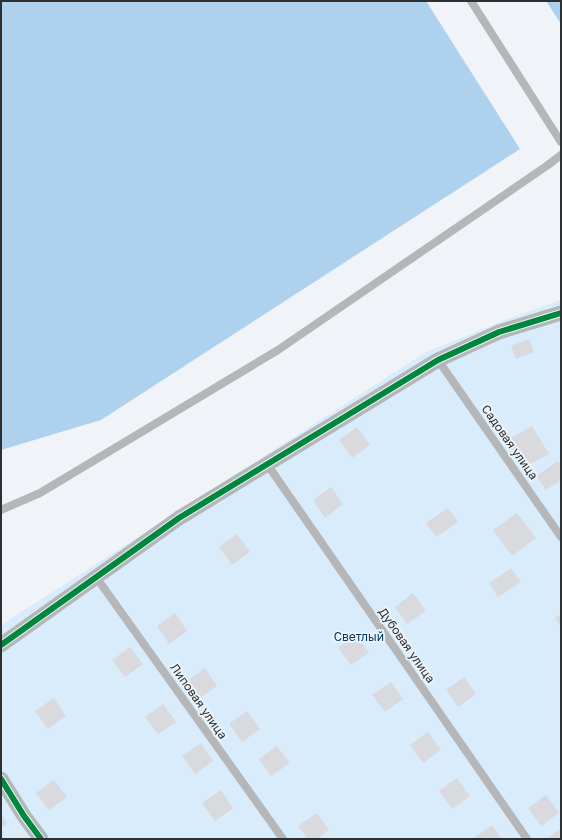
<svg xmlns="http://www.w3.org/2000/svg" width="562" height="840" font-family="'Golos Text',sans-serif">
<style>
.green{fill:#d8ecfb}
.water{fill:#aed2ee}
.building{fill:#d8dadd}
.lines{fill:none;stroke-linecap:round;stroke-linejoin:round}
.service{stroke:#b4b6b7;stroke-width:8}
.minor{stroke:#b4b6b7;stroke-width:15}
.cycleway-casing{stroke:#ecf4fb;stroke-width:8}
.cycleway{stroke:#00873e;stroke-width:6}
.labels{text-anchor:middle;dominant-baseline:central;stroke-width:4;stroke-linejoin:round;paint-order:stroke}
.street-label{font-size:12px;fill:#2d3033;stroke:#ecf4fb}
.park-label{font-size:12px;fill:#003e61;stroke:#ecf4fb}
</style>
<rect width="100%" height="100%" fill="#f0f4f8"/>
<!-- green -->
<polygon class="green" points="561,300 561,839 1,839 1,625 426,352 510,318"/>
<!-- water -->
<g class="water">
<polygon points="1,1 426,1 520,149 101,420 1,450"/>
<polygon points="546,1 561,1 561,24"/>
</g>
<!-- building -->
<g class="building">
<polygon points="529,339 534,352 516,359 511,346"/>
<polygon points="532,426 549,454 522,468 506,441"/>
<polygon points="357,427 370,445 352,458 339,440"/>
<polygon points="558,461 561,465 561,480 546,490 536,476"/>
<polygon points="331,487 343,504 325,518 313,500"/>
<polygon points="448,508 458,522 436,537 426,523"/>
<polygon points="517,513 536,538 512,556 493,530"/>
<polygon points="237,534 250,552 232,565 219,547"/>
<polygon points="511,568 521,582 498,597 489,583"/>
<polygon points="413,593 426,611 407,624 395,607"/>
<polygon points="175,613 187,631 169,644 157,626"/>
<polygon points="561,614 561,627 555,618"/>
<polygon points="356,635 369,653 351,665 338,648"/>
<polygon points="130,647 143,664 125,677 112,660"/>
<polygon points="205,668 217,686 199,699 187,681"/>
<polygon points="464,677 476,694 458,707 446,690"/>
<polygon points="391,682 403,699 385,712 372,695"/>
<polygon points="54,698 66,716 48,729 35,711"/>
<polygon points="163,704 176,722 158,734 145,717"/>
<polygon points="247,711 260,729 242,742 229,724"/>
<polygon points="428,732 441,750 423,763 410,745"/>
<polygon points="201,743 213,761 195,774 182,756"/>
<polygon points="277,746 290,763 271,776 259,759"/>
<polygon points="457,778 470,796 452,809 439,791"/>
<polygon points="54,780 67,797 49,810 36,793"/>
<polygon points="221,790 233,808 215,821 202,803"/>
<polygon points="546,795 559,813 541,826 528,808"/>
<polygon points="317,813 329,830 317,839 308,839 298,826"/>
<polygon points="1,814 7,824 1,828"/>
<polygon points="492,825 502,839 475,839 474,838"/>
<polygon points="560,829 561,830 561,839 546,839"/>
</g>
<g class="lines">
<!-- service -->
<g class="service">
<polyline points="471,1 561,142"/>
<polyline points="438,360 561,537"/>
<polyline points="267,464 527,839"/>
<polyline points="1,510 40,493 278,350 548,165 561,155"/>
<polyline points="96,577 283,839"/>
</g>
<!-- minor -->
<g class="minor">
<polyline points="1,645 179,518 438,360 499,332 561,313"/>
<polyline points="1,779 24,816 41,839"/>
</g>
<!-- cycleway casing -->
<g class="cycleway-casing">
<g id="cycleway">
<polyline points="1,645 179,518 438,360 499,332 561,313"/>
<polyline points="1,779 24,816 41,839"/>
</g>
</g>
<!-- cycleway -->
<use href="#cycleway" class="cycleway"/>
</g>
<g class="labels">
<!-- street labels -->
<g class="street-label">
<text transform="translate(510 442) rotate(55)">Садовая улица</text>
<text transform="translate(407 645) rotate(55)">Дубовая улица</text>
<text transform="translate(199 701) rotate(55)">Липовая улица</text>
</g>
<!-- park labels -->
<g class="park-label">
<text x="359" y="636">Светлый</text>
</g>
</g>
<!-- border -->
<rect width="562" height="840" fill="none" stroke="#2d3033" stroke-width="4"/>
</svg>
